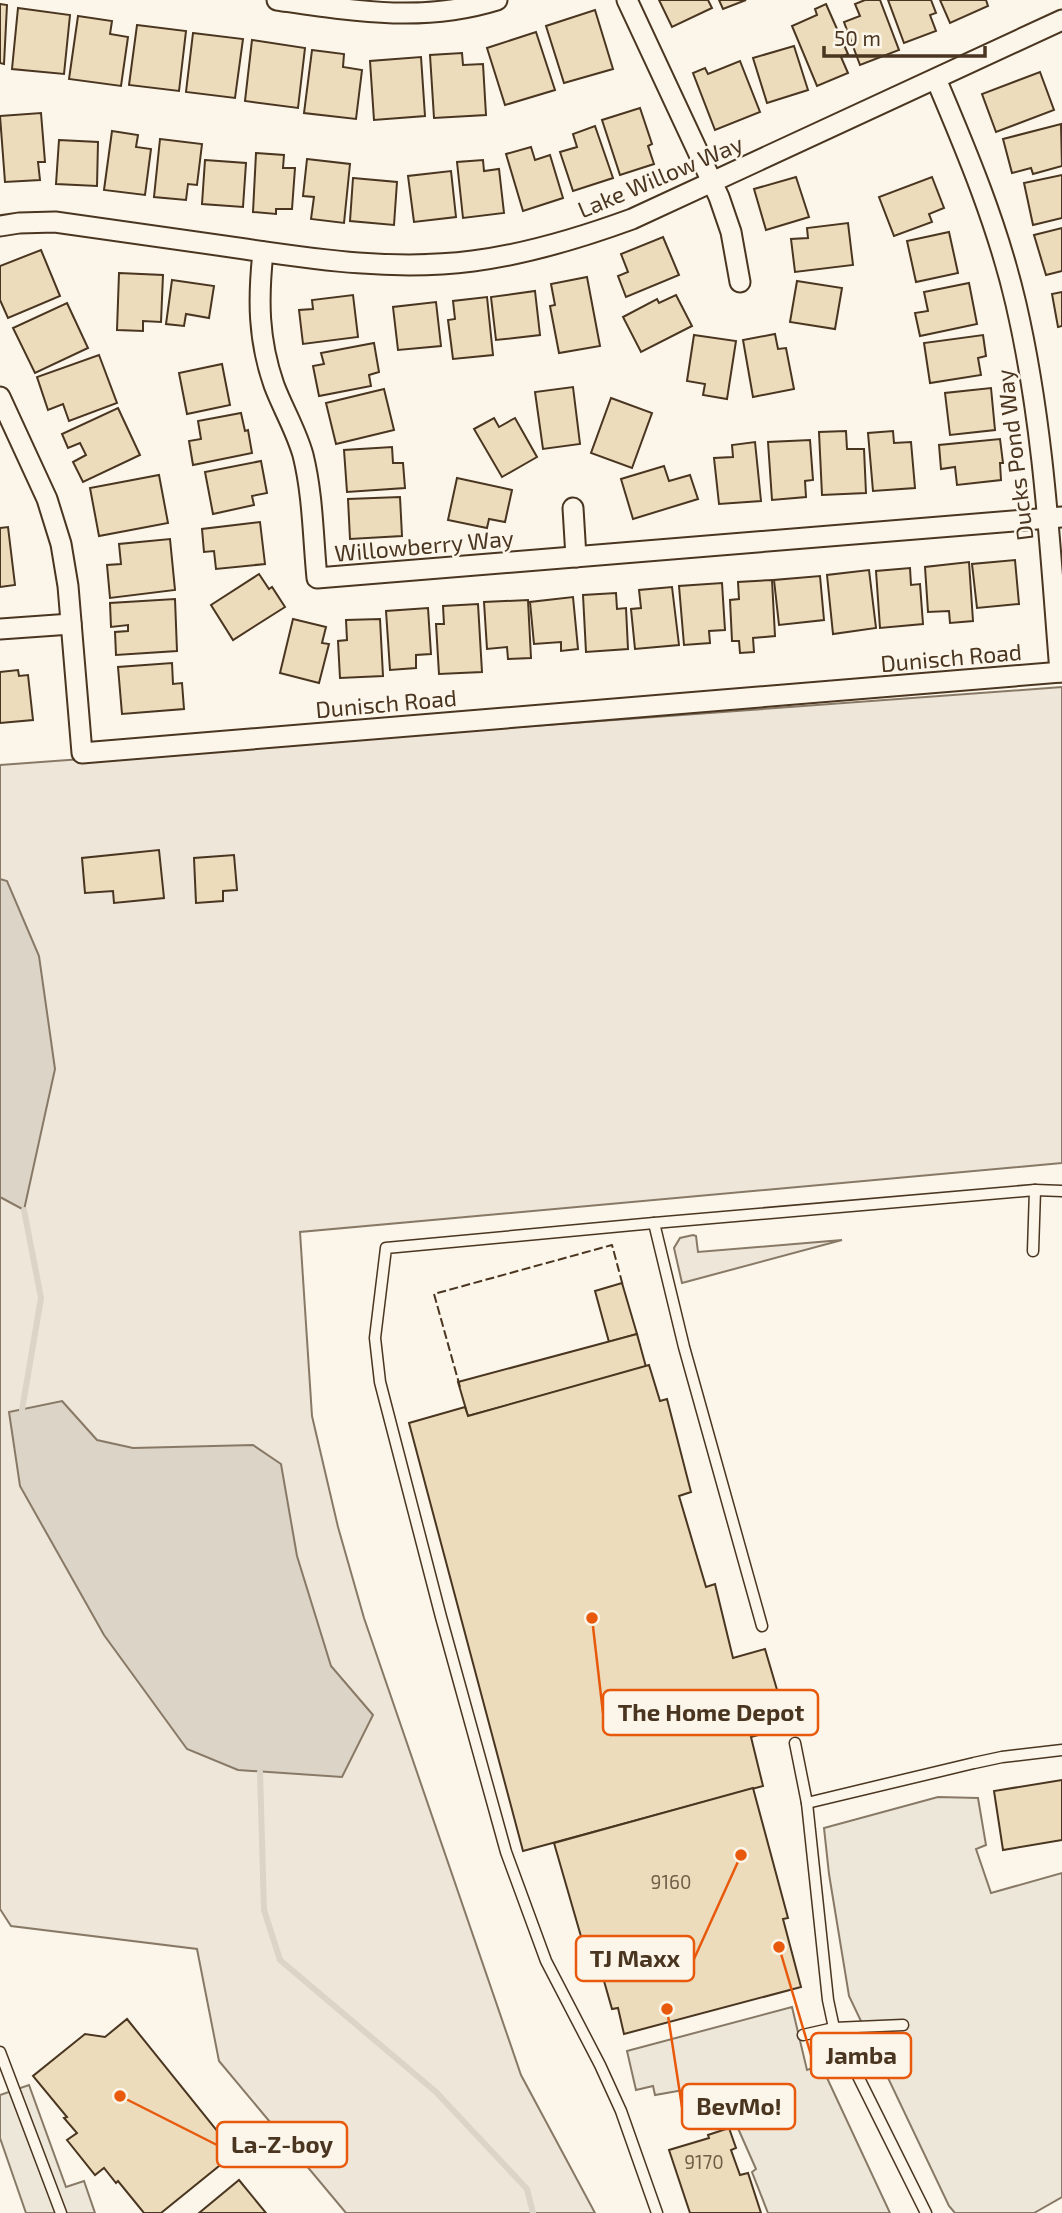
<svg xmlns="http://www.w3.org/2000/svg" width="1062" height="2213" font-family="'Exo 2',sans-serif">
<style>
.green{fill:#ede6d9;stroke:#887966;stroke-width:2}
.parking{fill:#ede7d9;stroke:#887966;stroke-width:2}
.water{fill:#dcd4c6;stroke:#887966;stroke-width:2}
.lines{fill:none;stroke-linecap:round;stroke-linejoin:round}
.stream{stroke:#dcd4c6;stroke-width:6}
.building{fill:#ecdcbc;stroke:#4a3520;stroke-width:2}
.service-casing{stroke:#4a3520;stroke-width:13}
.minor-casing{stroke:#4a3520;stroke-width:23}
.service{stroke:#fbf6e9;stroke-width:10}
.minor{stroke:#fbf6e9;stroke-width:19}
.fence{stroke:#4a3520;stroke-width:2;stroke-dasharray:9 3.5;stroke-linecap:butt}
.labels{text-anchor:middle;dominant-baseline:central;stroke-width:5;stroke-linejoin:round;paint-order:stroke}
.number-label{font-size:19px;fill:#725f47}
.street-label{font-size:23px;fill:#4a3520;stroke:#fbf6e9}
.leader{fill:none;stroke:#e8590c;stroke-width:2.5}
.callout-dot{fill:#e8590c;stroke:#fbf6e9;stroke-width:2.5}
.callout{fill:#fbf6e9;stroke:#e8590c;stroke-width:2.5}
.callout-label{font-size:24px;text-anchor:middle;font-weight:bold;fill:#4a3520}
</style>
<rect width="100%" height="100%" fill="#fbf6e9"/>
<!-- green -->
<g class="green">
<polygon points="1062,687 1062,1163 300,1232 312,1416 338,1527 364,1618 521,2075 595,2213 346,2213 219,2061 197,1949 11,1926 0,1909 0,765"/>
<polygon points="693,1235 696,1236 698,1252 842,1240 682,1283 674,1248 680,1238"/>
</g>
<!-- parking -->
<g class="parking">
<polygon points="938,1797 978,1798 986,1845 976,1849 991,1893 1062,1873 1062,2197 1034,2213 955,2213 949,2206 849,1996 829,1874 824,1828"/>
<polygon points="792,2007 807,2070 821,2065 890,2213 768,2213 752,2172 756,2169 733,2117 719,2120 700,2087 655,2095 653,2086 636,2090 627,2051"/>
<polygon points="29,2085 66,2187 84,2181 95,2213 26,2213 0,2138 0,2095"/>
</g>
<!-- water -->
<g class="water">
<polygon points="0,879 7,881 39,956 55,1069 24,1210 0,1197"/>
<polygon points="62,1401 97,1440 133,1448 253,1445 281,1464 297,1556 331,1666 373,1715 342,1777 238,1770 187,1749 104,1635 20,1486 9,1412"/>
</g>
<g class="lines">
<!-- stream -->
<g class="stream">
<polyline points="22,1410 41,1298 24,1210"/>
<polyline points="260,1772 264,1910 280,1960 436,2092 527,2189 533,2213"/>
</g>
</g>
<!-- building -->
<g class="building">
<polygon points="659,0 708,0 712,8 672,27"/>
<polygon points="719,0 746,0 723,9"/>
<polygon points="865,0 880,0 899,50 860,65 844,22 860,16 855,4"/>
<polygon points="888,0 931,0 936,13 930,15 936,31 904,43"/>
<polygon points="940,0 986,0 988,6 950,23"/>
<polygon points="0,4 7,5 4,64 0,63"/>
<polygon points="826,4 848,54 841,57 848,73 817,86 792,26 817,15 815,9"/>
<polygon points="18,8 70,15 64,74 12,69"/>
<polygon points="595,10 613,69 564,83 546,26"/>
<polygon points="78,16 112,21 110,34 128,37 121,86 69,79"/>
<polygon points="137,25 186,31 179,91 129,85"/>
<polygon points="536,32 555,90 505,105 487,48"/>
<polygon points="193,33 243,39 235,98 186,92"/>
<polygon points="252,40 305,48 298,108 245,101"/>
<polygon points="794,46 808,90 767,103 753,58"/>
<polygon points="312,50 344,54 343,67 362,70 356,119 304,113"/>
<polygon points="462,53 463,65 483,64 486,115 434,118 430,55"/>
<polygon points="421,57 425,116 374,120 370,61"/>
<polygon points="740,61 760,112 715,130 693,73 705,68 708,74"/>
<polygon points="1040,72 1054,110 996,132 982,94"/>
<polygon points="640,108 652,144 648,146 654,164 620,175 602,120"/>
<polygon points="41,113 45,162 38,162 40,180 5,182 0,116"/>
<polygon points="1061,124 1062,166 1033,174 1031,168 1012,173 1003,139"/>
<polygon points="595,126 613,178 573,191 560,152 577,147 573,134"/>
<polygon points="112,131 138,135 136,147 151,149 145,195 104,190"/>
<polygon points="160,139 202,144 197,185 188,184 186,200 154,197"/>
<polygon points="59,140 98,142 97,186 56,184"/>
<polygon points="531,147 535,160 550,155 563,198 523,211 506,154"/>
<polygon points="256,153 284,155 283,168 295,168 292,209 276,209 276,214 253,212"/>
<polygon points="307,159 350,164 344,223 311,219 314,197 303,196"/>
<polygon points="205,160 246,163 243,207 202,204"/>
<polygon points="483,160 484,171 499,169 504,213 463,218 457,162"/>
<polygon points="451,171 456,217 414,222 408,176"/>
<polygon points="1062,175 1062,218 1033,225 1024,183"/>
<polygon points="796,177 809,217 766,230 754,189"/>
<polygon points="932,177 944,208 929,214 932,222 894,236 879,197"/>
<polygon points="353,178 397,182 394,225 350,221"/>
<polygon points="848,223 853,265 795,272 791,239 808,238 807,228"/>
<polygon points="1062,228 1062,271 1046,275 1034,235"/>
<polygon points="949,232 958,273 916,282 907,241"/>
<polygon points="663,237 679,275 626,297 618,276 628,272 621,254"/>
<polygon points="41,250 60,296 8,318 0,300 0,266"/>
<polygon points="119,273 163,275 161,322 143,321 143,331 117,330"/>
<polygon points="587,277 600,346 559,353 550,306 555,305 551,284"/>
<polygon points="172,280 214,286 209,318 186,314 184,326 166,324"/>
<polygon points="797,281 842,288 835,329 790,322"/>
<polygon points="969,283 977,324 920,336 915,313 928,311 924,292"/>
<polygon points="535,291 540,335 496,340 491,297"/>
<polygon points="1062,292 1062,326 1058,327 1052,294"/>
<polygon points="353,295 358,337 303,344 299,310 313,309 312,300"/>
<polygon points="676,295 692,326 641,352 623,317 657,299 659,303"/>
<polygon points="487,297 493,355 453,359 448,320 455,319 453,301"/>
<polygon points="436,302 441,346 398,350 393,307"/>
<polygon points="67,303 88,348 35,373 13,328"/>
<polygon points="775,334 778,349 786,348 794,389 753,397 743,340"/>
<polygon points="694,335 736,341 727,399 703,395 705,384 687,381"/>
<polygon points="983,335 986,356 978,358 981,375 930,383 924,343"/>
<polygon points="374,343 379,372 369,375 371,386 319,396 313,366 324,364 321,353"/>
<polygon points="99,355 117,403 69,421 63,404 48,410 37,377"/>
<polygon points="222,364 230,405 187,414 179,373"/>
<polygon points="573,387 580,444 543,449 535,392"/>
<polygon points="991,388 995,430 950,435 945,393"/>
<polygon points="384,389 394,430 336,444 326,403"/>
<polygon points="611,398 652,413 632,468 591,453"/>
<polygon points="118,408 140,455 83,482 73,462 86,455 80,443 68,448 62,434"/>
<polygon points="241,413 245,431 248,430 252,453 193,465 189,441 201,439 198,421"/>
<polygon points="494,418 499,427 515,418 537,457 502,477 474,429"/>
<polygon points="846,431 847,449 864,449 866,493 822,495 819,432"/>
<polygon points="893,431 894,443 911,442 915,488 873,491 868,433"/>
<polygon points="1000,439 1003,463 1000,463 1001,480 957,485 955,467 941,469 939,445"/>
<polygon points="810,440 813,480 805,481 806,497 772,500 768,442"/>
<polygon points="755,442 761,501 719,504 714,458 733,457 732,445"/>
<polygon points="392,447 393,463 403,463 405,488 347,492 344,450"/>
<polygon points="261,461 267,493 252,496 254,505 213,514 205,472"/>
<polygon points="664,466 669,481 690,475 698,499 633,519 621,479"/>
<polygon points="159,475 168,523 99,536 90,488"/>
<polygon points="457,478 512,490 505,522 489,519 487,528 448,520"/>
<polygon points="400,497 402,536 350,539 348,499"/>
<polygon points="260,522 265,564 216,569 214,551 204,552 202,529"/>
<polygon points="8,527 15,585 0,587 0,528"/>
<polygon points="170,539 175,590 110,598 107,565 121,564 119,544"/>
<polygon points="1015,560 1019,604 977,608 972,564"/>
<polygon points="969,562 973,621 950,623 949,611 928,612 925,567"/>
<polygon points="910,568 911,585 920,584 923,624 880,628 876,571"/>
<polygon points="869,570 876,628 833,634 827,575"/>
<polygon points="259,574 269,589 272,587 285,607 233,640 211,605"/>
<polygon points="820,576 824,620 779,625 774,580"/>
<polygon points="772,580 775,636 753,638 754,652 740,653 739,641 732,641 730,600 739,599 738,582"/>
<polygon points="722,583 725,630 709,631 710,643 684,645 679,586"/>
<polygon points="672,587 679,645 635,649 631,609 641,608 639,590"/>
<polygon points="616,593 617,609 626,608 628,649 586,652 583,595"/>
<polygon points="573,597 578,649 561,651 561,642 534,644 530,602"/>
<polygon points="175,599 177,651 116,655 115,632 128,631 128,625 111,627 110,603"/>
<polygon points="528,600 531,658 508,659 507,647 487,649 484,602"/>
<polygon points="478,604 482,672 439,674 436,624 444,624 443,606"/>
<polygon points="428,608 431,654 416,655 416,668 390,670 386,611"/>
<polygon points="293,619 326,627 322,643 329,644 319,683 280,673"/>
<polygon points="380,619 383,676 340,678 338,641 347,640 346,620"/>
<polygon points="172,663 173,684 182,683 184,709 122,714 118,667"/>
<polygon points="18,670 19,676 28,675 33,720 0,723 0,672"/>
<polygon points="159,850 164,898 114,903 113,891 85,893 82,858"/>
<polygon points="234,855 237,890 223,891 223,901 196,903 194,858"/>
<polygon points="622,1283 637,1334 609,1342 595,1291"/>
<polygon points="637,1334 646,1367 468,1416 458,1382"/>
<polygon points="649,1365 660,1401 667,1399 691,1492 679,1496 706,1587 715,1584 733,1658 765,1649 788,1727 751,1737 763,1786 523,1851 409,1423 465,1407 468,1416"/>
<polygon points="1062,1780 1062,1840 1003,1850 994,1791"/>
<polygon points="753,1788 788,1918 783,1919 801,1987 624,2034 618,2008 612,2009 604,1981 608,1980 605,1967 591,1971 554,1843"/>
<polygon points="127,2019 235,2153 161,2213 144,2213 118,2181 116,2183 104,2168 95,2175 67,2140 77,2133 64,2118 67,2117 33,2076 85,2034 105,2037"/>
<polygon points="729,2128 736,2148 731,2150 740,2175 748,2173 761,2213 690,2213 669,2150 709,2138 708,2135"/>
<polygon points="239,2180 266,2213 199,2213"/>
</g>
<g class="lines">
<!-- service casing -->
<g class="service-casing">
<g id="service">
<polyline points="654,1223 386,1248 375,1338 380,1382 441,1617 506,1852 546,1961 600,2065 621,2111 657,2213"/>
<polyline points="1033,1251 1035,1190"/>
<polyline points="762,1626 684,1347 654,1223 1035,1190 1062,1191"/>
<polyline points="795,1743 807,1803 828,2000 834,2028 926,2213"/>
<polyline points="807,1803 974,1763 1002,1757 1062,1750"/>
<polyline points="803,2035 834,2028 903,2025"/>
<polyline points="0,2052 61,2213"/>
</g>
</g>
<!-- minor casing -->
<g class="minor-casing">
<g id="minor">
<path d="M277 0C353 11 423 23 497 0"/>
<polyline points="627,0 719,197 731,232 740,282"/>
<path d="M936 79C967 152 998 226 1016 304 1044 425 1050 549 1060 672"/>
<path d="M0 226 19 223 55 222C118 231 181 240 245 249 320 260 396 271 473 261 528 254 580 238 632 219L1062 20"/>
<path d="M263 252C258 299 258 339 274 385 283 409 296 430 303 455 313 495 313 538 317 578L1062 517"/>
<polyline points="0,397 47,499 61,544 68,586 82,753 1062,672"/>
<polyline points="573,508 576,557"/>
<polyline points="0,629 71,624"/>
</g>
</g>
<!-- service -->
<use href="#service" class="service"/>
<!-- minor -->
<use href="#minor" class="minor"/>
<!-- fence -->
<polyline class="fence" points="460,1387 434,1294 612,1245 623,1286"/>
</g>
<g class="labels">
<!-- number labels -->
<g class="number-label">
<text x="671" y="1881">9160</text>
<text x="704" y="2161">9170</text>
</g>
<!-- street labels -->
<g class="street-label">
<text transform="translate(660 176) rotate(-23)">Lake Willow Way</text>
<text transform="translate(1014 455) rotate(-97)">Ducks Pond Way</text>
<text transform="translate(424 545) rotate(-5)">Willowberry Way</text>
<text transform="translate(951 657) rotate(-5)">Dunisch Road</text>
<text transform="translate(386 703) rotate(-5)">Dunisch Road</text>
</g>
</g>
<!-- callouts -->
<path class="leader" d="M592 1618L603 1713M741 1855L694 1959M779 1947L811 2055M667 2009L682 2107M120 2096L217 2145"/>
<g class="callout-dot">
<circle cx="592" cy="1618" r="7"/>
<circle cx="741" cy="1855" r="7"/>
<circle cx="779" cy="1947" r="7"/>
<circle cx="667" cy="2009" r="7"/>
<circle cx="120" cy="2096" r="7"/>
</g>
<g class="callout">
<rect x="603" y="1690" width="215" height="45" rx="7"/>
<rect x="576" y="1936" width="118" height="45" rx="7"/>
<rect x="811" y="2033" width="100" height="45" rx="7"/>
<rect x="682" y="2084" width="113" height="45" rx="7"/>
<rect x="217" y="2122" width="130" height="45" rx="7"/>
</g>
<g class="callout-label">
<text x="711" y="1721">The Home Depot</text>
<text x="635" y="1967">TJ Maxx</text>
<text x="861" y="2064">Jamba</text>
<text x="739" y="2115">BevMo!</text>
<text x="282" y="2153">La-Z-boy</text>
</g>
<!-- scale -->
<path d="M824 46v10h161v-10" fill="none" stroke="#4a3520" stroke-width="3.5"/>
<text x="834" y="46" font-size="21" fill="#4a3520" stroke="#fbf6e9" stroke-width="5" paint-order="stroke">50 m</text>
</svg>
